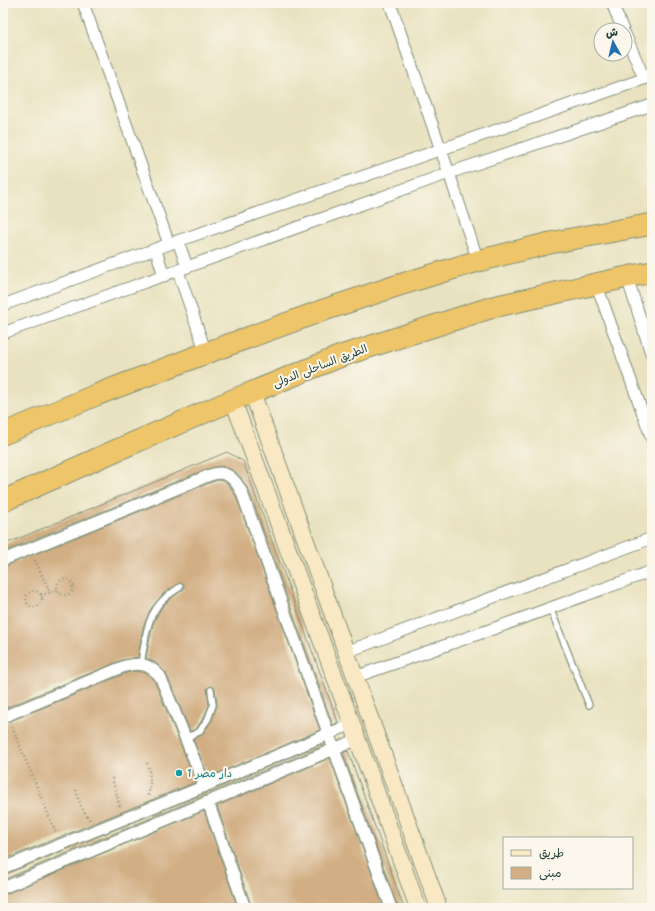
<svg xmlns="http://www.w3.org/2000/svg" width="655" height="911" font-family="'Shantell Sans','Playpen Sans Arabic',sans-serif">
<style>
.building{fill:#d1ae83}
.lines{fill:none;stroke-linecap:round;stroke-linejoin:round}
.lane-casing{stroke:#84907a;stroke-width:8}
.street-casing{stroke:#84907a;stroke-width:13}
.secondary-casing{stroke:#84907a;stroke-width:18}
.highway-casing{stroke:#84907a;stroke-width:23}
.path{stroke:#84907a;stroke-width:2.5;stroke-dasharray:1 3;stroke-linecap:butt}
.lane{stroke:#fff;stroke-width:5.5}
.street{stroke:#fff;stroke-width:11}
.secondary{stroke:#f8e8c3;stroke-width:16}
.highway{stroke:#eec569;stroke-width:21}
.culture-dot{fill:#0f9aa8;stroke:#fbf7ec;stroke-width:1.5}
.labels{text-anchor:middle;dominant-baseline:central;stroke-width:4;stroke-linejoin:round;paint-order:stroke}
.street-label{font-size:11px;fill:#1f3d34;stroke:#fbf7ec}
.culture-label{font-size:11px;fill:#0d838f;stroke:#fbf7ec;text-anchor:start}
</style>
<rect width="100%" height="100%" fill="#fbf7ec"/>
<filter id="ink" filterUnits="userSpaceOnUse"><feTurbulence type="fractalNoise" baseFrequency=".025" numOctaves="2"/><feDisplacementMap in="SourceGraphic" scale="8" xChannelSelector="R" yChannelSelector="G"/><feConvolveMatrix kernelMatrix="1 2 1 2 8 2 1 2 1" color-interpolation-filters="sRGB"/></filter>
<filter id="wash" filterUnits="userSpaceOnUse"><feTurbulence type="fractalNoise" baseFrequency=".012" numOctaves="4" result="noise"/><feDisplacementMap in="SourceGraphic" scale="16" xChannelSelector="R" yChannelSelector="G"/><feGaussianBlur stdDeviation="0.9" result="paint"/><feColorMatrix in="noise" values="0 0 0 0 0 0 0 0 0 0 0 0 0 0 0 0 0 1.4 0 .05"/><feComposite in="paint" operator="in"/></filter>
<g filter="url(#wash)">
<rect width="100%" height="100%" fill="#e9e2c0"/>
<g id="blocks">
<!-- building -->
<g class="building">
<polygon points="227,452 243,461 338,722 333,725 249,491 241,478 235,472 230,469 220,466 207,469 3,552 3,545"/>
<polygon points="218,480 224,481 229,485 236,496 320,730 209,777 193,739 202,735 212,720 217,705 215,688 211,686 207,688 209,705 204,717 196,729 190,731 166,673 156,663 146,658 150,638 154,621 162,607 169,600 184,589 184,585 180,583 164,593 156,602 150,610 143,627 138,657 122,660 3,709 3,567 212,482"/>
<polygon points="136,671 145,673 154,680 196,782 3,860 3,724 127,673"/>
<polygon points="324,743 325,745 3,880 3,875 208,792"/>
<polygon points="348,751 404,908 398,908 343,753"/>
<polygon points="330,758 384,908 252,908 217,806"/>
<polygon points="204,811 238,908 3,908 3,895"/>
</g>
</g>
</g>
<g filter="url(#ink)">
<use href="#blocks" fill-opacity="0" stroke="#84907a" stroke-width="1"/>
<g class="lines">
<!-- lane casing -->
<g class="lane-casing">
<g id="lane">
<polyline points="550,608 589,705"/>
<path d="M141 664C145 641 146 614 165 598 169 594 175 591 180 587"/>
<polyline points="185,738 199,732 208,719 213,705 211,690"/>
</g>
</g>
<!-- street casing -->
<g class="street-casing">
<g id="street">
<polyline points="83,3 169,244"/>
<polyline points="390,3 449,173 478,261"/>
<polyline points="612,3 623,30"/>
<polyline points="625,34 644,78"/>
<polyline points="178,241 187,267"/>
<polyline points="156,250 164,276"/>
<polyline points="178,271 206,353"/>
<polyline points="627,277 652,356"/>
<polyline points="596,283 652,439"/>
<polyline points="3,305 169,244 652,76"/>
<polyline points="3,333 449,173 652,105"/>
<path d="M3 560 210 475C213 474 217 473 220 473 231 474 238 484 242 493L391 908"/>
<polyline points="346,652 652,538"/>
<polyline points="355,677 501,626 652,571"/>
<path d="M3 717 125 666C140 662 149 664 160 676L205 786"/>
<polyline points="208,802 245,908"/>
<polyline points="3,868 205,786 352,724"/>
<polyline points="3,888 358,739"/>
</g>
</g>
<!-- secondary casing -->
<g class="secondary-casing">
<g id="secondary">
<polyline points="252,392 439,908"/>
<polyline points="233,400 352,724 418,908"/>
</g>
</g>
<!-- highway casing -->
<g class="highway-casing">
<g id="highway">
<polyline points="3,434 96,395 206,353 321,311 399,285 478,261 550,243 652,224"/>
<polyline points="3,501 110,453 233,400 341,356 493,307 627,277 652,272"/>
</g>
</g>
<!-- path -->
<g class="path">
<polyline points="35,560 50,593"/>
<circle cx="65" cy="587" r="8"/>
<circle cx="34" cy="599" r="8"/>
<polyline points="41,595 58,590"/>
<polyline points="12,727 56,833"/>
<path d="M147 763C151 776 151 783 148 796"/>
<polyline points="112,778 120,807"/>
<path d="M76 790C78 802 83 811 90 820"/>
</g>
<!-- lane -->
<use href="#lane" class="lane"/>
<!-- street -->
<use href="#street" class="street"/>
<!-- secondary -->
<use href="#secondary" class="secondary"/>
<!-- highway -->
<use href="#highway" class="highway"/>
</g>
</g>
<!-- markers -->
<circle class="culture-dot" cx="179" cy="773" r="4"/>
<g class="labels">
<!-- street labels -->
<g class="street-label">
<text transform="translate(320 366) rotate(-21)">الطريق الساحلى الدولى</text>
</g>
<!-- culture labels -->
<g class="culture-label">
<text x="187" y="773">دار مصر 1</text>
</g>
</g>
<!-- margin -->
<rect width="655" height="911" fill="none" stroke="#fbf7ec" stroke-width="16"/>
<!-- legend -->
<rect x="503" y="837" width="130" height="52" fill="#fbf7ec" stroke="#a3ada2"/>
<rect x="511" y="850" width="20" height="6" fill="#f8e8c3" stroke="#a3ada2"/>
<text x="539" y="857" font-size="12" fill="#1f3d34">طريق</text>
<rect x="511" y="867" width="20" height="12" fill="#d1ae83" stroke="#a3ada2"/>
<text x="539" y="877" font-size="12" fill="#1f3d34">مبنى</text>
<!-- north arrow -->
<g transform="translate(613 42) rotate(352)"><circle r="19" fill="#fbf7ec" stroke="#a3ada2"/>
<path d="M0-3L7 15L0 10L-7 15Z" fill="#1f6fb2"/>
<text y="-6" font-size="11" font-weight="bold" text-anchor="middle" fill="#1f3d34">ش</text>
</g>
</svg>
